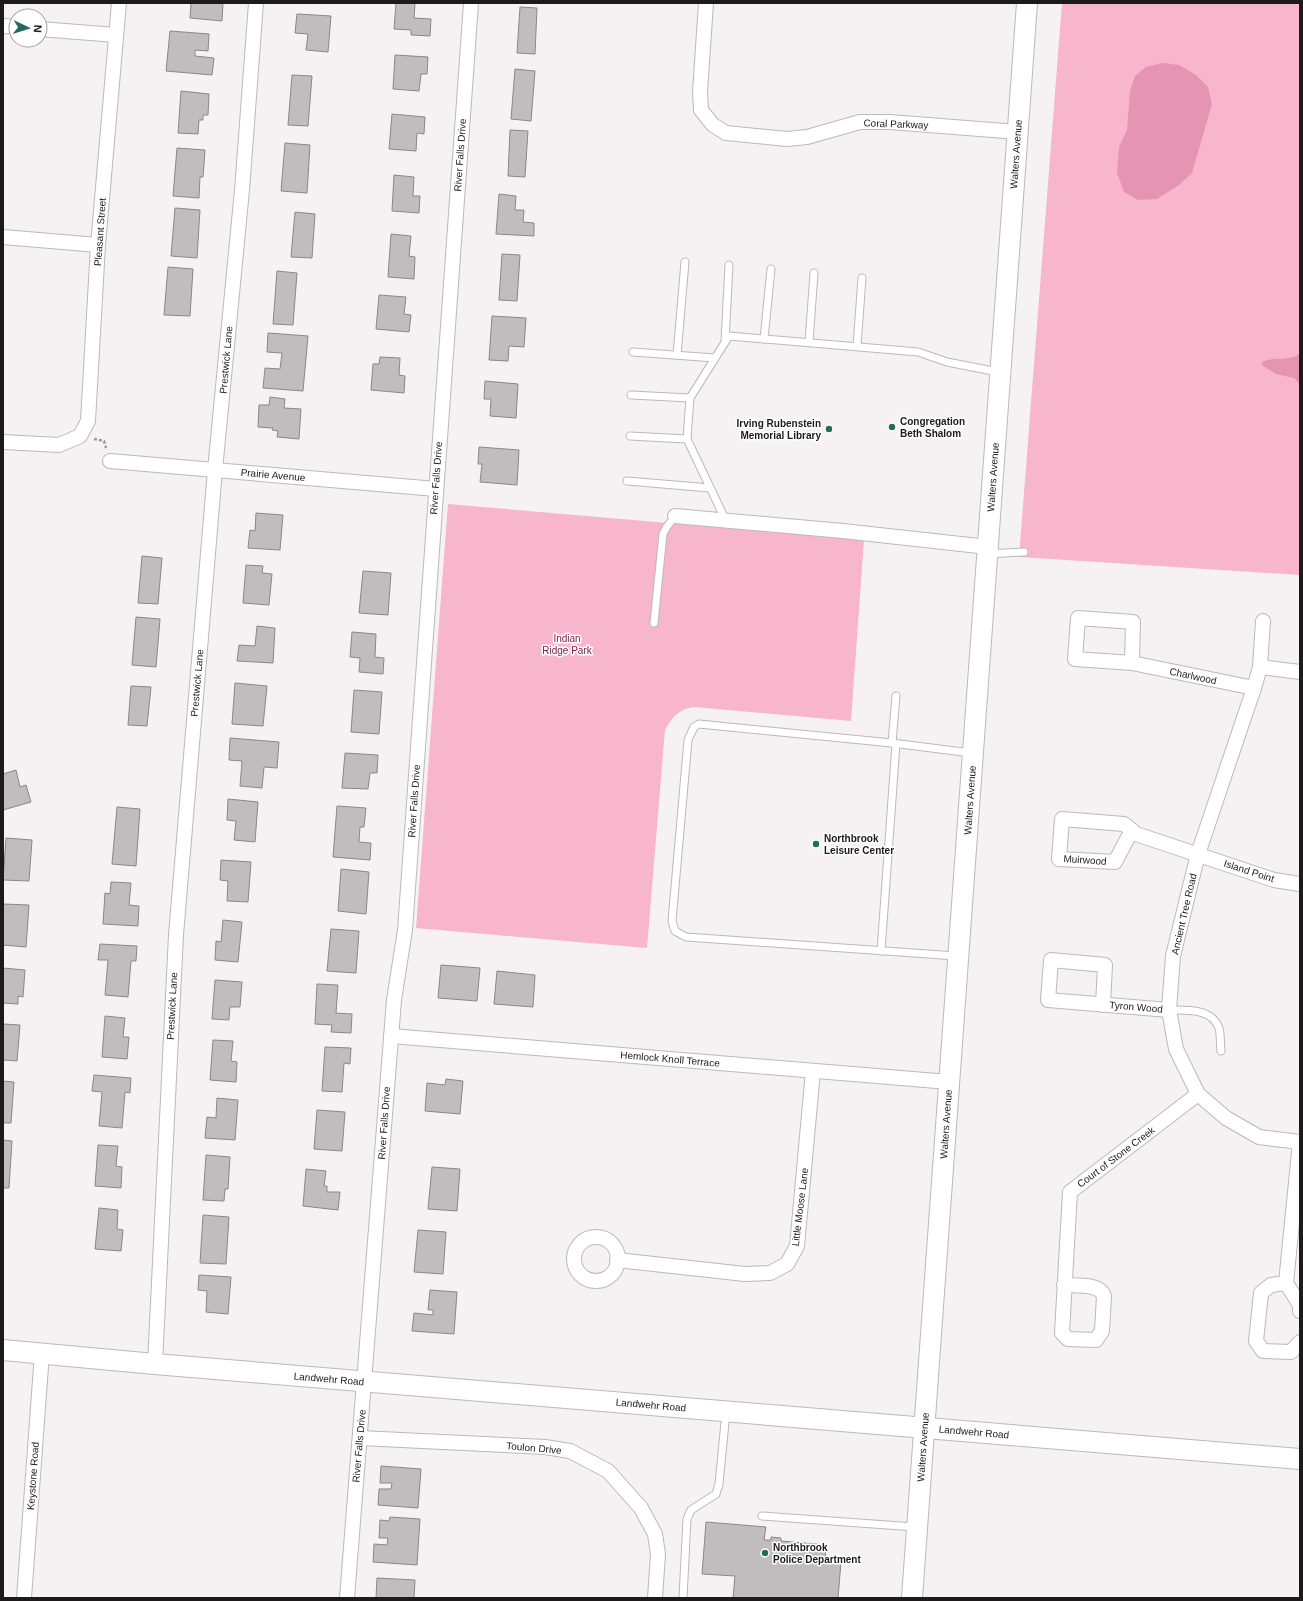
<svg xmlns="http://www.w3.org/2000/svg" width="1303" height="1601" font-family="Arial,sans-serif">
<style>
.green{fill:#f7b6cc}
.water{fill:#e595b2}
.building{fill:#c1bcbe;stroke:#8b8788}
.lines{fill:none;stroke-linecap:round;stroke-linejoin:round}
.service-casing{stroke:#bdb8b9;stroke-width:9}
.minor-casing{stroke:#bdb8b9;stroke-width:16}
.secondary-casing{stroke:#bdb8b9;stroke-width:22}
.path{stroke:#9d999b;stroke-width:2.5;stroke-dasharray:3 2;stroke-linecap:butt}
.service{stroke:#fff;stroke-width:7}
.minor{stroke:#fff;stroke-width:14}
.secondary{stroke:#fff;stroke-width:20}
.poi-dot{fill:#266a5c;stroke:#fff;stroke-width:1.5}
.labels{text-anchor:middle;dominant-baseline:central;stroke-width:3;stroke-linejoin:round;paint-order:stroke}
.street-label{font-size:10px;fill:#1c1a1b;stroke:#fff}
.poi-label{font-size:10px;font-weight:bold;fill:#1c1a1b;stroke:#fff;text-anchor:start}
.park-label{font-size:10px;fill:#761a45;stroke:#fff}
</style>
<rect width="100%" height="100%" fill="#f6f1f3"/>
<!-- green -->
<g class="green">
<polygon points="1062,3 1300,3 1300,575 1019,557"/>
<path d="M448 504 864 540 851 721 694 707C679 709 672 717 665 730L647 948 416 928Z"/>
</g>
<!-- water -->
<g class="water">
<polygon points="1162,63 1179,65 1196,75 1208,87 1212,104 1192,173 1179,185 1157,199 1138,200 1124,192 1117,173 1119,147 1127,130 1130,91 1135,76 1146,67"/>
<path d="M1300 354V384L1294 378 1276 374 1262 365 1263 361C1275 357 1289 361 1300 354Z"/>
</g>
<!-- building -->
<g class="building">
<polygon points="191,3 223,3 222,21 190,18"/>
<polygon points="396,3 415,3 414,18 431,19 430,36 411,35 411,30 394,29"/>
<polygon points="520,7 537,8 535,54 517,53"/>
<polygon points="297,14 331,16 328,52 306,50 308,34 295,33"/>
<polygon points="170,31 209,34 208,51 195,50 195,56 214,58 212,75 166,71"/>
<polygon points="395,55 428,57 427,74 421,74 419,91 393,89"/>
<polygon points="515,69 535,71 531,121 511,119"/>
<polygon points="292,75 312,76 308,126 288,125"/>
<polygon points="181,91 209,94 208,115 203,115 203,120 199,120 198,134 178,133"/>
<polygon points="392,114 425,117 424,134 417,133 416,151 389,149"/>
<polygon points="510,130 528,131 525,177 508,176"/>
<polygon points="285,143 310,145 307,193 281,191"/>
<polygon points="177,148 205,150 203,177 200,177 199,198 173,196"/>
<polygon points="394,175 414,177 413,196 420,196 419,213 392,211"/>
<polygon points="499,194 516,196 515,210 524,210 523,222 534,223 534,236 496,234"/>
<polygon points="175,208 200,210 197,258 171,256"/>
<polygon points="295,212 315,214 312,258 291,257"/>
<polygon points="391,234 411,236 409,256 415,257 414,279 388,277"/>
<polygon points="502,254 520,255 517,301 499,300"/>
<polygon points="168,267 193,269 190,316 164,315"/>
<polygon points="277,271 297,273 293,325 273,324"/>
<polygon points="379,295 406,297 404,314 411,315 409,332 376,329"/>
<polygon points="492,316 526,318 524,347 509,346 508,361 489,360"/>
<polygon points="268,333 308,336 303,391 263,388 265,368 280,369 282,353 267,352"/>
<polygon points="380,357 400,358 399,375 405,376 404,393 371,390 373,364 379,364"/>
<polygon points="485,381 518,384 516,418 490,416 491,399 484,399"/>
<polygon points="270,397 285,399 284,408 301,409 299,439 277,437 278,431 272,430 273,428 258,427 259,405 269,405"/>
<polygon points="479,447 519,450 517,485 480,482 482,464 478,464"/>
<polygon points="256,513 283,515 280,550 248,548 250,530 255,531"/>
<polygon points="142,556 162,558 158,604 138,603"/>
<polygon points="246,565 263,566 262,573 272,574 269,605 243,603"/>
<polygon points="363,571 391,573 388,615 359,613"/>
<polygon points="136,617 160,619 156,667 132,665"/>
<polygon points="257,626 275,628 273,663 237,661 239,645 255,646"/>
<polygon points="352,632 376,634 375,657 384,658 383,674 359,672 360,658 350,657"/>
<polygon points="235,683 267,686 263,726 232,724"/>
<polygon points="131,686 151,687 147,726 128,725"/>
<polygon points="354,690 382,692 379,734 351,732"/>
<polygon points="230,738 279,742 277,768 264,767 262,788 240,786 242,761 229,760"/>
<polygon points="345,753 378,755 377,773 370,773 368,789 342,788"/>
<polygon points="16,770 20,787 26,785 31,802 3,810 3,774"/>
<polygon points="228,799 258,802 255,842 234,840 236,821 227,820"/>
<polygon points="337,806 366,808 364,827 360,827 359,842 371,843 370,860 333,857"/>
<polygon points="117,807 140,809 136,866 112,864"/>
<polygon points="6,838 32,840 29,881 3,880"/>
<polygon points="221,860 251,862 248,902 227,901 228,881 220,880"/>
<polygon points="341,869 369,872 366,914 338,911"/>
<polygon points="111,882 131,883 129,905 139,906 138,926 103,924 105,893 110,894"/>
<polygon points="3,904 29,905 26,947 3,945"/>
<polygon points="223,920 242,922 238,962 215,960 216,941 221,942"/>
<polygon points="331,929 359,931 356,973 327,971"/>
<polygon points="100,944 137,946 136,961 131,961 128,997 105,995 108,960 98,960"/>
<polygon points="441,965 480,968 477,1001 438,998"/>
<polygon points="3,968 25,970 23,997 18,996 18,1004 3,1003"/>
<polygon points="497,971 535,975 533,1007 494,1004"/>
<polygon points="215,980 242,982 240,1007 230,1007 229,1020 212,1019"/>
<polygon points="317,984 338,985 336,1013 352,1014 351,1033 331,1032 332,1025 315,1024"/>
<polygon points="105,1016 125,1018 123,1037 129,1037 127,1059 102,1057"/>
<polygon points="3,1024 20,1025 17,1061 3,1060"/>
<polygon points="213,1040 233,1041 231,1061 237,1062 236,1082 210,1080"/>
<polygon points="325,1047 351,1048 350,1064 344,1063 342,1092 322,1091"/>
<polygon points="94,1075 131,1078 130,1093 125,1092 122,1128 99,1126 102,1092 92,1091"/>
<polygon points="446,1079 463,1081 460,1114 425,1111 427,1083 445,1085"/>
<polygon points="3,1081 14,1082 11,1123 3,1123"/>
<polygon points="217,1098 238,1100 235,1140 205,1138 207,1117 216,1118"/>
<polygon points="317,1110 345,1112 342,1151 314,1149"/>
<polygon points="3,1140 12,1141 9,1188 3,1188"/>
<polygon points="98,1145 118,1146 116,1166 122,1167 121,1188 95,1186"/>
<polygon points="206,1155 230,1157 228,1189 225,1189 224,1201 203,1200"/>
<polygon points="432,1167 460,1169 457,1211 428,1209"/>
<polygon points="306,1169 326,1171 324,1186 327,1186 327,1192 340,1192 338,1210 303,1206"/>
<polygon points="99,1208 118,1210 117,1229 123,1230 121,1251 95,1249"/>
<polygon points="203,1215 229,1217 226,1264 200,1263"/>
<polygon points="418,1230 446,1232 443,1274 414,1272"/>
<polygon points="199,1275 231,1277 228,1314 206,1312 207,1291 198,1290"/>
<polygon points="430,1290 457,1292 454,1334 412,1331 414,1313 433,1315 433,1310 428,1310"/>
<polygon points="381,1466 421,1469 418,1508 378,1505 379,1489 391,1489 392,1483 380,1483"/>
<polygon points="390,1517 420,1519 417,1565 373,1562 374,1544 387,1545 388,1538 379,1538 380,1520 389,1521"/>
<polygon points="706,1522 766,1527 764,1540 771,1540 771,1537 781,1538 781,1541 826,1545 825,1561 841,1562 838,1598 733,1598 735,1576 702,1574"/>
<polygon points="377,1578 415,1580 414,1598 376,1598"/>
</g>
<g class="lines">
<!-- service casing -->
<g class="service-casing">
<g id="service">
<polyline points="764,339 771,269"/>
<polyline points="725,341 729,265"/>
<polyline points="809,342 814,273"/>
<polyline points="857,346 862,278"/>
<polyline points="633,352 715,358"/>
<polyline points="677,355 685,262"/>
<polyline points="631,395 690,398"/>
<polyline points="630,436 687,439"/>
<polyline points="627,481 710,488"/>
<polyline points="726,521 687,439 690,398 729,336 918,352 947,362 998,372"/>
<polyline points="988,554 1024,552"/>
<polyline points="654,623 663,534 666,528 675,516"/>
<polyline points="892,743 896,696"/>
<polyline points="881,951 896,744"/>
<polyline points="956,956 686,937 675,931 672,921 688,740 694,727 699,724 892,743 971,753"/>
<path d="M1169 1010C1186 1010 1212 1008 1219 1028 1221 1035 1220 1044 1221 1051"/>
<polyline points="762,1516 915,1527"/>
<polyline points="683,1598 687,1519 691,1510 716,1494 719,1484 726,1412"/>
</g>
</g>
<!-- minor casing -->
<g class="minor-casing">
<g id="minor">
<polyline points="706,3 700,92 701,110 713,125 726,133 787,139 807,137 860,122 890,122 1018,132"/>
<polyline points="3,26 16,27"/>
<polyline points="40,29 116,35"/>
<polyline points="3,237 98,245"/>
<polyline points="3,442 59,445 80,436 88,421 98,245 119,3"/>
<polyline points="110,461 436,489"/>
<polyline points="675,516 843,531 988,547"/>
<polyline points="1263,621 1260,667 1254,688 1198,854 1173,956 1169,1010 1176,1049 1198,1094 1226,1118 1259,1137 1300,1142 1286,1283 1300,1305 1300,1311"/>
<polyline points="1132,663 1133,622 1078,618 1075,659 1132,663 1254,688"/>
<polyline points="1260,667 1300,672"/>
<polyline points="1132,830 1115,862 1059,859 1062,819 1124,824 1136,834 1274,880 1300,884"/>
<polyline points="1103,1005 1105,965 1051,960 1048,1000 1169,1010"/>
<polyline points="391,1036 949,1082"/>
<circle cx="596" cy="1259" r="22"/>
<polyline points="617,1260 745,1274 770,1273 787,1264 797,1246 813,1071"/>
<polyline points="1286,1283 1271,1285 1261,1293 1256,1341 1263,1351 1291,1352 1300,1342"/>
<path d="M1064 1285C1076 1286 1100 1283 1104 1296L1102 1331 1096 1340 1068 1339 1062 1333 1070 1192 1198 1094"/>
<polyline points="155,1364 176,935 215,470 242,190 256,3"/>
<polyline points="360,1438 545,1447 570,1451 608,1471 641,1508 655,1534 658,1554 655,1598"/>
<polyline points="24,1598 42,1353"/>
<polyline points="347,1598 394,1000 405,930 471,3"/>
</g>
</g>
<!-- secondary casing -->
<g class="secondary-casing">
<g id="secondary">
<polyline points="3,1350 155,1364 1300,1459"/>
<polyline points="912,1598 1027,3"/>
</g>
</g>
<!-- path -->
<polyline class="path" points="94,439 104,441 106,448"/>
<!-- service -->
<use href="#service" class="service"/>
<!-- minor -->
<use href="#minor" class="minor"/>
<!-- secondary -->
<use href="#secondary" class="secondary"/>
</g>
<!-- markers -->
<g class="poi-dot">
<circle cx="892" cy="427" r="4"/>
<circle cx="829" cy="429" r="4"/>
<circle cx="816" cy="844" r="4"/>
<circle cx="765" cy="1553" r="4"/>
</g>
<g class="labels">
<!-- street labels -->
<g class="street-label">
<text transform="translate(896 124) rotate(2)">Coral Parkway</text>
<text transform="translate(1016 154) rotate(-86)">Walters Avenue</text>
<text transform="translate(460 155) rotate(-86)">River Falls Drive</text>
<text transform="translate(100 232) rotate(-86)">Pleasant Street</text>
<text transform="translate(226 360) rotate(-85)">Prestwick Lane</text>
<text transform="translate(273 475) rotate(5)">Prairie Avenue</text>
<text transform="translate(993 477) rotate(-86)">Walters Avenue</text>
<text transform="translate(436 478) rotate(-86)">River Falls Drive</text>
<text transform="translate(1193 676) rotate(12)">Charlwood</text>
<text transform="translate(197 683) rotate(-85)">Prestwick Lane</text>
<text transform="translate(970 800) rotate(-86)">Walters Avenue</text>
<text transform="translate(414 801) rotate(-86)">River Falls Drive</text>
<text transform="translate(1085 860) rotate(4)">Muirwood</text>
<text transform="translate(1249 871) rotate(18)">Island Point</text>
<text transform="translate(1184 914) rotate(-77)">Ancient Tree Road</text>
<text transform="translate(172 1006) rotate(-87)">Prestwick Lane</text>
<text transform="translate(1136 1007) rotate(5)">Tyron Wood</text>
<text transform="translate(670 1059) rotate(5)">Hemlock Knoll Terrace</text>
<text transform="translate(384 1123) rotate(-86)">River Falls Drive</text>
<text transform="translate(946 1124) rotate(-86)">Walters Avenue</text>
<text transform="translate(1116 1157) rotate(-37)">Court of Stone Creek</text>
<text transform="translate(800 1207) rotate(-83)">Little Moose Lane</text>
<text transform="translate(329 1379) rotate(5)">Landwehr Road</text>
<text transform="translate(651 1405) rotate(5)">Landwehr Road</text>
<text transform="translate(974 1432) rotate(5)">Landwehr Road</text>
<text transform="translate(359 1446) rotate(-85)">River Falls Drive</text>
<text transform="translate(923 1447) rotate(-86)">Walters Avenue</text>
<text transform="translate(534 1448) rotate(5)">Toulon Drive</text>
<text transform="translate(33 1476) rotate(-86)">Keystone Road</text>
</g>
<!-- poi labels -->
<g class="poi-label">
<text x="900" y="421">Congregation<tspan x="900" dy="12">Beth Shalom</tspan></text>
<text x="821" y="423" text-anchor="end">Irving Rubenstein<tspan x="821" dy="12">Memorial Library</tspan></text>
<text x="824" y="838">Northbrook<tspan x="824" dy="12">Leisure Center</tspan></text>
<text x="773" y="1547">Northbrook<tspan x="773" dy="12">Police Department</tspan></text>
</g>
<!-- park labels -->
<g class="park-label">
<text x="567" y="638">Indian<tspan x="567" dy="12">Ridge Park</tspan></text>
</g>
</g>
<!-- border -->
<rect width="1303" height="1601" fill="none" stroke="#1c1a1b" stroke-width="8"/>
<!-- north arrow -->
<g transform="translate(28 28) rotate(94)"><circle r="19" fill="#ffffff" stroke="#a4a3a4"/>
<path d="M0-3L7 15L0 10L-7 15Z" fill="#266a5c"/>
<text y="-6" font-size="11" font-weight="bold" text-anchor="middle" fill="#1c1a1b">N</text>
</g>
</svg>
